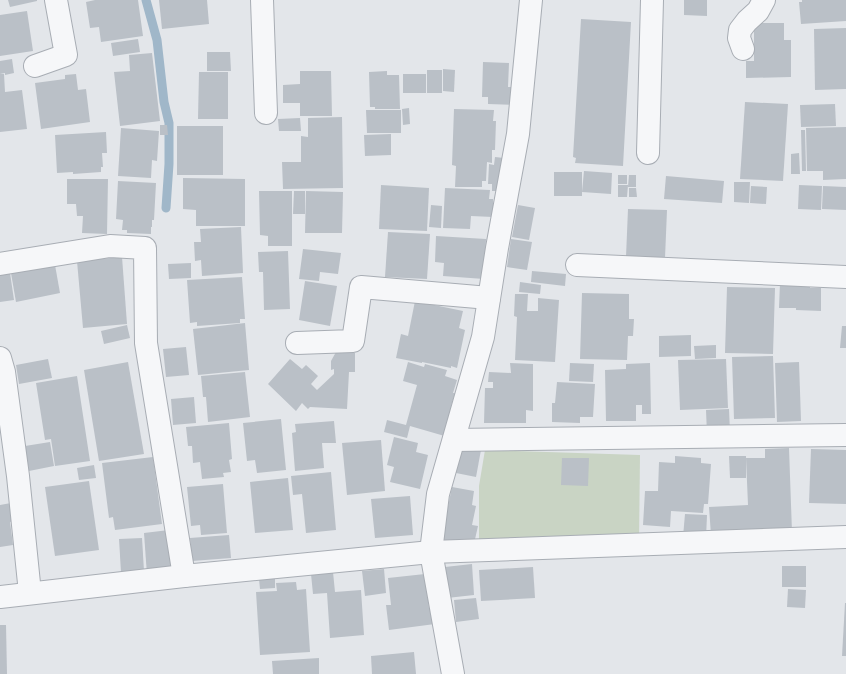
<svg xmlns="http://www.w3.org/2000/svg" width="846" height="674" font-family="Figtree,sans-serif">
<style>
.green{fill:#c9d4c4}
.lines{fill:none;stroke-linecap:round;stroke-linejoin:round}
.stream{stroke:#a0b7c9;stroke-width:9}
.building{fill:#bac0c7}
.minor-casing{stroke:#a8adb4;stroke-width:24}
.minor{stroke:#f6f7f9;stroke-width:22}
</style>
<rect width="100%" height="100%" fill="#e3e6ea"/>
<!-- green -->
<polygon class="green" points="485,450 640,455 639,541 479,546 479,486"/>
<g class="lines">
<!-- stream -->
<polyline class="stream" points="146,0 157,40 164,102 169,123 169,164 166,208"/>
</g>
<!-- building -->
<g class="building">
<polygon points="8,0 37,0 37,1 10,7"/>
<polygon points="95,0 138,0 143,36 101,42 99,27 90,28 86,2"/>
<polygon points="159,0 207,0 209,24 162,29"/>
<polygon points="684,0 707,0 707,16 684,15"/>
<polygon points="802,0 846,0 846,21 801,24 799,2 802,2"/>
<polygon points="27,11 33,51 0,56 0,15"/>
<polygon points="581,19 631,22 623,166 575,163 576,158 573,157"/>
<polygon points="754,23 784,23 784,40 791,40 791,77 746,78 746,61 754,61"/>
<polygon points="846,28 846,89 815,90 814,29"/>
<polygon points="138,39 140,52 113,56 111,43"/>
<polygon points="207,52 230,52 231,71 207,71"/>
<polygon points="152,53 160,121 120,126 114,72 130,71 129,55"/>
<polygon points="12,59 14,73 5,75 5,73 0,74 0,61"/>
<polygon points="483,62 509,63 508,87 514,87 514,105 488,104 488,97 482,97"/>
<polygon points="443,69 455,70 454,92 443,91"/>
<rect x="427" y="70" width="15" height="23"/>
<polygon points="300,71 331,71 332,116 300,116 300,103 283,103 283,85 300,84"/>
<polygon points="387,71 387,75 399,75 400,109 375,109 375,107 370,107 369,72"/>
<polygon points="199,72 228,72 228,119 198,119"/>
<polygon points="0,74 4,74 5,92 22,90 27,129 0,132"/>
<polygon points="76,74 78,90 86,89 90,122 41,129 35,83 65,79 65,75"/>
<rect x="403" y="74" width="23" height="19"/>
<polygon points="745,102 788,104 783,181 740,179"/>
<polygon points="835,104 836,126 801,127 800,105"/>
<polygon points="409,108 410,124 403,125 402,109"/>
<polygon points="454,109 494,110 493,121 496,121 495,150 492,150 492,163 487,162 486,181 482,181 482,187 455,187 456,166 452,165"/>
<polygon points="366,110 401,110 401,133 367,133"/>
<polygon points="342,117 343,188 283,189 282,162 301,162 301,136 308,137 308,118"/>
<polygon points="300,118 301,131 279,131 278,119"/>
<polygon points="160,125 167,125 168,135 160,135"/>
<rect x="177" y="126" width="46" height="49"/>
<polygon points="846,127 846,179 823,180 823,171 807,171 806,128"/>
<polygon points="121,128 159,131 157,161 152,160 151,178 118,176"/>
<polygon points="801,130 805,130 806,171 802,171"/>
<polygon points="106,132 107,153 102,153 103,167 101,167 101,172 73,174 73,172 57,173 55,135"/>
<polygon points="391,134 391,155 365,156 364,135"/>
<polygon points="799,153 800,174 791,174 791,154"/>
<polygon points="495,157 504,158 502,191 492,191 492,184 488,184 489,164 494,165"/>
<polygon points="584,171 612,173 611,194 582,192"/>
<rect x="554" y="172" width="28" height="24"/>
<rect x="618" y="175" width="9" height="9"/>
<polygon points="629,175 636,175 636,187 628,187"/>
<polygon points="666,176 724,181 722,203 664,199"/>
<polygon points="183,178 245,179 245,226 196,226 196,210 183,209"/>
<polygon points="67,179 108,179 107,234 82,233 83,216 77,216 76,204 67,204"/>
<polygon points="118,181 156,183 154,220 152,220 152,227 151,227 151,234 127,233 127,230 122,230 123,220 116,219"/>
<polygon points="734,182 750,182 749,203 734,202"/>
<polygon points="381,185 429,188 427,231 379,229"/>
<polygon points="618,185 628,185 627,197 618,197"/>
<polygon points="799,185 822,186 821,210 798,209"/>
<polygon points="751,186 767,187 766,204 750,203"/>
<polygon points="823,186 846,187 846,210 822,209"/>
<polygon points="445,188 490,190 489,199 493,199 493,217 471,216 470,229 443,228"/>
<polygon points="629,188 636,188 637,197 629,197"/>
<polygon points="259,191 292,191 292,246 268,246 268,236 260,235"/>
<polygon points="294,191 305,191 305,214 293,214"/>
<polygon points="306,191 343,192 342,233 305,233"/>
<polygon points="431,205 442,206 441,228 429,227"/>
<polygon points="518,205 535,208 529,240 512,237"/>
<polygon points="628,209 667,210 665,258 626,257"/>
<polygon points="241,227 243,273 202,276 201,260 195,261 194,242 201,242 200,229"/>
<polygon points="388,232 430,234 427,279 385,277"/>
<polygon points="436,236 486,239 484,279 443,276 444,263 435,262"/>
<polygon points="511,239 532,242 527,270 507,267"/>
<polygon points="303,249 341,253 338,274 320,272 319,281 299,279"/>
<polygon points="288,251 290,309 264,310 263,272 259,272 258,252"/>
<polygon points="122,257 127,324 83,328 77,261"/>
<polygon points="191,263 191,278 169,279 168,264"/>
<polygon points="55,265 60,293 16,302 11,273"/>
<polygon points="532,271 566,274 565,286 531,282"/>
<polygon points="10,273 14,300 0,302 0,275"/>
<polygon points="242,277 245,319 240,319 240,323 197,326 197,322 190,323 187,280"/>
<polygon points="305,281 337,286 330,326 299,320"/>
<polygon points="520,282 541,285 540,294 519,292"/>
<polygon points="780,283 810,283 810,288 821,288 821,311 796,310 796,308 779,308"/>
<polygon points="727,287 775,288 773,354 725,353"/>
<polygon points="582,293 629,294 629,319 634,319 633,336 628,336 627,360 580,359"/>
<polygon points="515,294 528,294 527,311 538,311 538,298 559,300 555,362 515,360 517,317 514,316"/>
<polygon points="415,301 463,311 459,328 465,330 457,368 451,366 451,368 422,362 422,363 396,358 401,334 408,336"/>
<polygon points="245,323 249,370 198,375 193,329"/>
<polygon points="127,325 130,338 104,344 101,331"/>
<polygon points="842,326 846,326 846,348 840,348"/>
<polygon points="691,335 691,356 659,357 659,336"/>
<polygon points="716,345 716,358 695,359 694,346"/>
<polygon points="186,347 189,375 166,377 163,349"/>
<polygon points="336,352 355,353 355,372 349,372 347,409 310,407 308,409 302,403 296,411 268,384 290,359 302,369 306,365 318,376 311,384 317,390 334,374 334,369 331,370 331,361"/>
<polygon points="773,356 775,418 734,419 732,357"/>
<polygon points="48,359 52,378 19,384 16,365"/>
<polygon points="726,359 728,408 680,410 678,360"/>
<polygon points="128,362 144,454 99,461 84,370"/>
<polygon points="408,362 424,367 425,364 447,370 445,376 457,380 453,393 455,393 451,406 455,407 448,437 410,426 407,438 384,432 387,420 406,425 417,385 403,381"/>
<polygon points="799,362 801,421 777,422 775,363"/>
<polygon points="510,363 533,364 533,411 526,410 526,423 484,423 485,388 493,388 493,382 488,382 489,372 511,373"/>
<polygon points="570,363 594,364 593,382 569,381"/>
<polygon points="650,363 651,414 642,414 642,405 636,405 636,421 606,421 605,370 626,369 626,364"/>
<polygon points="245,372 250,417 208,422 206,397 203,397 201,376"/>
<polygon points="77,376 90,461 55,466 51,439 45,440 36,383"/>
<polygon points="557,382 595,384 593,417 580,417 580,423 552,422 552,403 555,403"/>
<polygon points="194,397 196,423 173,425 171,399"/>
<polygon points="729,409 730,433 707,434 706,410"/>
<polygon points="281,419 286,470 257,473 255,460 247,461 243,423"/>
<polygon points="334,421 336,443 322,443 324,468 295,471 292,433 296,432 295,424"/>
<polygon points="229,423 232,459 229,460 231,472 223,473 224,477 202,479 200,462 193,463 192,446 188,446 186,427"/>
<polygon points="394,437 418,443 416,452 428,455 420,489 390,482 394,467 387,465"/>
<polygon points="381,440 385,491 347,495 342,443"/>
<polygon points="50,442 54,466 29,471 25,446"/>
<polygon points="461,446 481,450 476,477 456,473"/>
<polygon points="789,448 792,532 711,535 709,507 748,505 746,458 765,458 765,449"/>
<polygon points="811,449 846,450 846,504 809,503"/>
<polygon points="675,456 701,458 701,463 711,464 708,504 704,504 703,513 671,511 670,527 643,525 645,491 658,491 659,462 675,463"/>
<polygon points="729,456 746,456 746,478 730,478"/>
<polygon points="153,457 162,524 115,530 113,517 109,518 102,463"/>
<polygon points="562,458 589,458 588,486 561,485"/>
<polygon points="94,465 96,478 79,480 77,468"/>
<polygon points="331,472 336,530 306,533 302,494 293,495 291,476"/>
<polygon points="288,478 293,530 255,533 250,482"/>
<polygon points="89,481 99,550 55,556 45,487"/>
<polygon points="223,484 227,533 201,535 200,525 191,526 187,487"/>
<polygon points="452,487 474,491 472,505 476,506 472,525 478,526 473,548 441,541"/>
<polygon points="410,496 413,535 375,538 371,499"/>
<polygon points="11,503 13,521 10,522 13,545 0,547 0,505"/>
<polygon points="685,514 707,515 706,538 683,537"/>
<polygon points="169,530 173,573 147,575 144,533"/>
<polygon points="229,535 231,558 192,561 190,538"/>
<polygon points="142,538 144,571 121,572 119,539"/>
<polygon points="472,564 474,595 447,598 445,567"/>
<rect x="782" y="566" width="24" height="21"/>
<polygon points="533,567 535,598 481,601 479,570"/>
<polygon points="384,569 386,593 365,596 362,571"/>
<polygon points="333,572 335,592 361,590 364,635 330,638 327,593 313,594 311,574"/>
<polygon points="425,574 429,608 433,607 435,624 389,630 386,605 391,605 388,578"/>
<polygon points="275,578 275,588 260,589 259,579"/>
<polygon points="296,582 297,590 306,589 310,652 260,655 256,592 277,591 276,583"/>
<polygon points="788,589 806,590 805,608 787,607"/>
<polygon points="476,598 479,619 456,622 454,600"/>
<polygon points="845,603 846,603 846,656 842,656"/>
<polygon points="0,625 6,625 7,674 0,674"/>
<polygon points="414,652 416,674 372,674 371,656"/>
<polygon points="319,658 319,674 273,674 272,661"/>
</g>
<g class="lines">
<!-- minor casing -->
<g class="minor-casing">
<g id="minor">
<polyline points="262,0 266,113"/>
<polyline points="743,49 739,38 740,30 747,21 758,11 764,0"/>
<polyline points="35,66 66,55 56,0"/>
<polyline points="648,153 652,0"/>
<polyline points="0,264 110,246 145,248 146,343 184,576"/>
<polyline points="577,265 846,277"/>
<polyline points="297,343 353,341 361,287 489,298"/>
<polyline points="0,358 4,372 18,476 30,593"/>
<polyline points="454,440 846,435"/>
<polyline points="0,597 184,576 431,552 846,537"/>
<polyline points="453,674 431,552 438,494 483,337 497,248 518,134 531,0"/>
</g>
</g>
<!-- minor -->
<use href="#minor" class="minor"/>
</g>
</svg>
